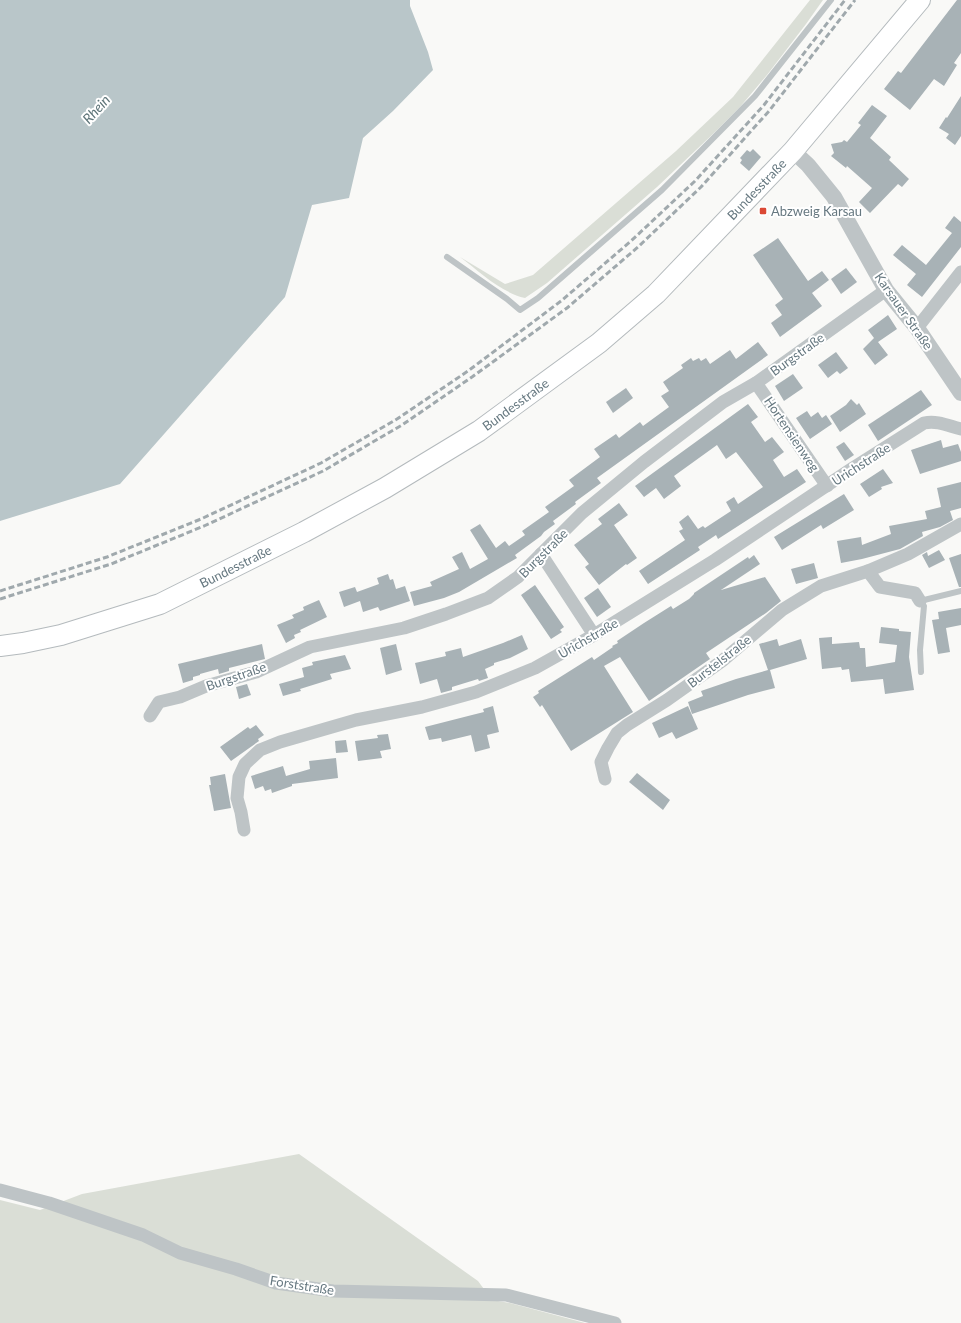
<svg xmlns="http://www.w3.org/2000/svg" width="961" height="1323" font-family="Lato,sans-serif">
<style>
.green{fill:#daded6}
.water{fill:#b9c6c9}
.building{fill:#a8b2b6}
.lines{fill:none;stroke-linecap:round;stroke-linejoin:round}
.primary-casing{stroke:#b4babd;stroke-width:22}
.service{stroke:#bec4c6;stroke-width:6}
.minor{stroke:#bec4c6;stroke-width:13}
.tertiary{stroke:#bec4c6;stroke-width:16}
.primary{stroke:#fff;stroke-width:20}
.rail{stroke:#a0a9ad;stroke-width:3;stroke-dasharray:6 3;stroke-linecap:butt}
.poi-dot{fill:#db4935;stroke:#fff;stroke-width:1.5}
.labels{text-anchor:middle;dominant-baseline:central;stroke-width:4;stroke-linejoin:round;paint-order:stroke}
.street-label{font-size:13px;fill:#667880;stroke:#fff}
.poi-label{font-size:13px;fill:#667880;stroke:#fff;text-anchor:start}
.water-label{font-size:14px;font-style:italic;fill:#60767a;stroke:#fff}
</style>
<rect width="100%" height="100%" fill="#f9f9f7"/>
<!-- green -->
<g class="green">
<path d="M810 0H823L806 24 767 75 740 107 715 132 657 187 547 283 525 298C500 292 480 272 460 257L505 284 533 275 676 151 733 97Z"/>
<polygon points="299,1154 478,1281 492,1300 510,1303 585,1323 0,1323 0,1200 40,1210 82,1194"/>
</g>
<!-- water -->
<polygon class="water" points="0,0 410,0 410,6 428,52 433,70 393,111 363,138 349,198 312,205 285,297 120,484 0,521"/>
<!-- building -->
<g class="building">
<polygon points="957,0 961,0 961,53 954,63 957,65 944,86 934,79 910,110 884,89 898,71 901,73"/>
<polygon points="961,96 961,136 955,145 946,138 949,134 939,128 946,117 947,118"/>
<polygon points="872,105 887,116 870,138 891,157 889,160 909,179 902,187 898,184 870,213 859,202 872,188 847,166 846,168 831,156 834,153 831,144 842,142 844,140 847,142 861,125 858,123"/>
<polygon points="753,149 761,157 749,171 740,163 742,160 740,158 747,150 750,152"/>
<polygon points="954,216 961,222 961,247 922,297 907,285 916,274 893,255 902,245 926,265 952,233 945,228"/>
<polygon points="778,238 808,281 822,271 829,280 812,293 822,306 780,337 771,323 782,315 775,305 783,299 753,255"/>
<polygon points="846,268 857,282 841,294 831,279"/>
<polygon points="888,315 897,329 878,342 888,355 875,365 863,349 874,338 868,330"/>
<polygon points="758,342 768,355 597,478 601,483 575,502 576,504 553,521 555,524 544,532 541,536 515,555 517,558 459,592 444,598 414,606 410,592 432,586 430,582 459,569 452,557 462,552 470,569 488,559 470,530 480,524 496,548 505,541 509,546 525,535 522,531 549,512 545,507 574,486 569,480 600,457 594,449 616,434 619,438 640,422 643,426 669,407 661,396 669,391 663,382 683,368 681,365 691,358 693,361 699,358 701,361 706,358 710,364 730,350 736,359"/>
<polygon points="836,352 848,368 840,374 837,371 828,378 818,365"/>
<polygon points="793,374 803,388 784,401 775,386"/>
<polygon points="626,388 633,398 613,413 606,402"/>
<polygon points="921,390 932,405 878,441 868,425"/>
<polygon points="851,399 857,405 859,403 866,414 840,432 830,416 846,405"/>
<polygon points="748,404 758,417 751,422 765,442 772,437 784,452 773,460 784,477 797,469 806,482 718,539 716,535 698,547 700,550 648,584 639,571 685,540 679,531 683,529 679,522 688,515 698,529 703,526 705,528 731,511 726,502 734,497 738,504 763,487 736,452 726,459 717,445 674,476 681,486 664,499 656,488 644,497 635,486"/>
<polygon points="807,411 811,417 818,412 822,418 826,415 832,424 810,439 796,418"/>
<polygon points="941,440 943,448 958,444 961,452 961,461 920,474 911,450"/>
<polygon points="844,442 854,455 845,461 836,447"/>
<polygon points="883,469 893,483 881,487 882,489 869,497 860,484"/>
<polygon points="961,482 961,508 950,511 953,520 940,527 922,532 923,536 900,549 862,559 841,563 837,541 861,537 862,545 891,534 889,526 927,519 925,511 941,507 937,488"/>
<polygon points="844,494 854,510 823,529 821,525 782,550 774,537"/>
<polygon points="619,503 628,515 614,525 637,558 627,565 626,564 599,585 585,567 589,564 574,545 602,524 598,519"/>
<polygon points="939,550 945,560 929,568 922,555 927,552 928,556"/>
<polygon points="961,554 961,587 959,587 949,558"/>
<polygon points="754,555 760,564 721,590 765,577 781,601 766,613 706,653 710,659 649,701 620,657 604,666 633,712 571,751 542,705 540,707 533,697 539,693 538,691 592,657 594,660 613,647 612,646 618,643 617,641 644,623 671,606 673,609 689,599 694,594 694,593 748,557 749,559"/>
<polygon points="814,563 818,578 796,584 791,569"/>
<polygon points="388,574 390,580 393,579 396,589 405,586 410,601 380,611 378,607 363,612 360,601 344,607 339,592 355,587 357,592 379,584 377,578"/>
<polygon points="535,585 564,627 560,630 562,632 551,639 521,595"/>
<polygon points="598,588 611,607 597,617 584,598"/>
<polygon points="319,600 327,617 300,630 301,632 294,635 295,638 286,643 277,625 294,618 292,615 304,610 303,607"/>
<polygon points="961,608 961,625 946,628 950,652 938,654 932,620 939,619 938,612"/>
<polygon points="881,627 899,629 899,631 911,632 909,657 914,690 885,694 883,679 851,682 849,669 842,670 841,667 822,669 819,638 832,637 832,644 859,642 860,648 865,648 866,667 895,662 897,645 879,643"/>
<polygon points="522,635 528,649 510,658 494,663 494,665 485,669 488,678 479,681 478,679 452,687 452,690 441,693 437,679 420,684 415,663 446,656 445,652 461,648 463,657 503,643"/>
<polygon points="777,639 779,646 801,639 807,659 770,670 775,688 748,695 692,714 688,702 703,696 701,691 736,679 768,670 759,644"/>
<polygon points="262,644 265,659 229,668 229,671 219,674 218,669 200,674 200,675 193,677 193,680 183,683 178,664"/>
<polygon points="396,644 402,670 386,675 380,648"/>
<polygon points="345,655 351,669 330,674 332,679 300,689 301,691 283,696 279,684 304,677 302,668 313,665 312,662"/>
<polygon points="247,684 251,695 239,699 236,687"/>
<polygon points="493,706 499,732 487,735 490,748 475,752 471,735 442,742 441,738 429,740 425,727 472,715 484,712 483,709"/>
<polygon points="688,706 698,729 676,739 672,732 659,738 652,723"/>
<polygon points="256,725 264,735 258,739 259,741 231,761 220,747 248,727 250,729"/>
<polygon points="388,734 391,749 380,751 382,758 358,761 355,741 378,738 377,735"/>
<polygon points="346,740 348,752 336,753 335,741"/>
<polygon points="336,758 338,778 292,784 292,786 272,793 271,789 265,791 263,786 255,789 251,776 283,766 286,776 310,769 309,761"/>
<polygon points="637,773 670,800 663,810 629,782"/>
<polygon points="225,774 231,808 214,811 209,785 211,785 210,777"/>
</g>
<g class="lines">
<!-- primary casing -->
<g class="primary-casing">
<g id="primary">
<path id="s1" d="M0 646 23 643 61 635 160 604 304 532 385 488 479 431 599 343 656 294 793 151 920 0"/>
</g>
</g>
<!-- service -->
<g class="service">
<polyline points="447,257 507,299 520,310 538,298 662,190 755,96 831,0"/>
<polyline points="921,672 920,650 924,606 920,601 961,591"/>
</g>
<!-- minor -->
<g class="minor">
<polyline points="917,328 961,272"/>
<polyline points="756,383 827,486"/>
<polyline points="541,554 594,635"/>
<polyline points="868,571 880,587 915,593 920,601"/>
<polyline points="150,716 159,702 180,697 206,686 256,672 310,647 404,628 446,614 488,598 518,577 582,513 644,462 723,402 756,383 886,290"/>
<polyline points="605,779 601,762 608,748 617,733 627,725 667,700 722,661 782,610 821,586 868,571 908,554 961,524"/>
<path d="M244 830 241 812 237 798 239 777 245 764 260 750 280 742 356 720 422 707 476 692 535 668 594 635 715 560 853 468 924 423C937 420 949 426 961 429"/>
<polyline points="0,1190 49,1203 143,1235 180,1253 236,1269 276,1283 333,1291 506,1295 615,1323"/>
</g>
<!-- tertiary -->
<polyline class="tertiary" points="793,151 808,165 834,197 886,290 917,328 961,393"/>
<!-- primary -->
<use href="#primary" class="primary"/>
<!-- rail -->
<g class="rail">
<polyline points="0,591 107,557 201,519 321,463 397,419 468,371 561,301 631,241 695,181 764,105 845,0"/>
<polyline points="0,599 111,564 204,526 323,471 402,425 472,377 567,308 638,247 701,187 769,111 855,0"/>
</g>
</g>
<!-- markers -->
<rect class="poi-dot" x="759" y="207" width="8" height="8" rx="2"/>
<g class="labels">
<!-- street labels -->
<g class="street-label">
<text stroke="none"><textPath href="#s1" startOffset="898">Bundesstraße</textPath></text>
<text transform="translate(904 311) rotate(55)">Karsauer Straße</text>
<text transform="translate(797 354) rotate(-36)">Burgstraße</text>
<text stroke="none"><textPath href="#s1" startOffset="574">Bundesstraße</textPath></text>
<text transform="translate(792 434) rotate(56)">Hortensienweg</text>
<text transform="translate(861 464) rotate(-33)">Urichstraße</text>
<text transform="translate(543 553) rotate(-45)">Burgstraße</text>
<text stroke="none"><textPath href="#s1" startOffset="250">Bundesstraße</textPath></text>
<text transform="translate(588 638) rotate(-30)">Urichstraße</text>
<text transform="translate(719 661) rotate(-38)">Burstelstraße</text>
<text transform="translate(236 676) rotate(-19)">Burgstraße</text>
<text transform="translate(302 1285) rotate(9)">Forststraße</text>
</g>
<!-- poi labels -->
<g class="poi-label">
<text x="771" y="211">Abzweig Karsau</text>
</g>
<!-- water labels -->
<g class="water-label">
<text transform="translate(96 109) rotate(-48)">Rhein</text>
</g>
</g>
</svg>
